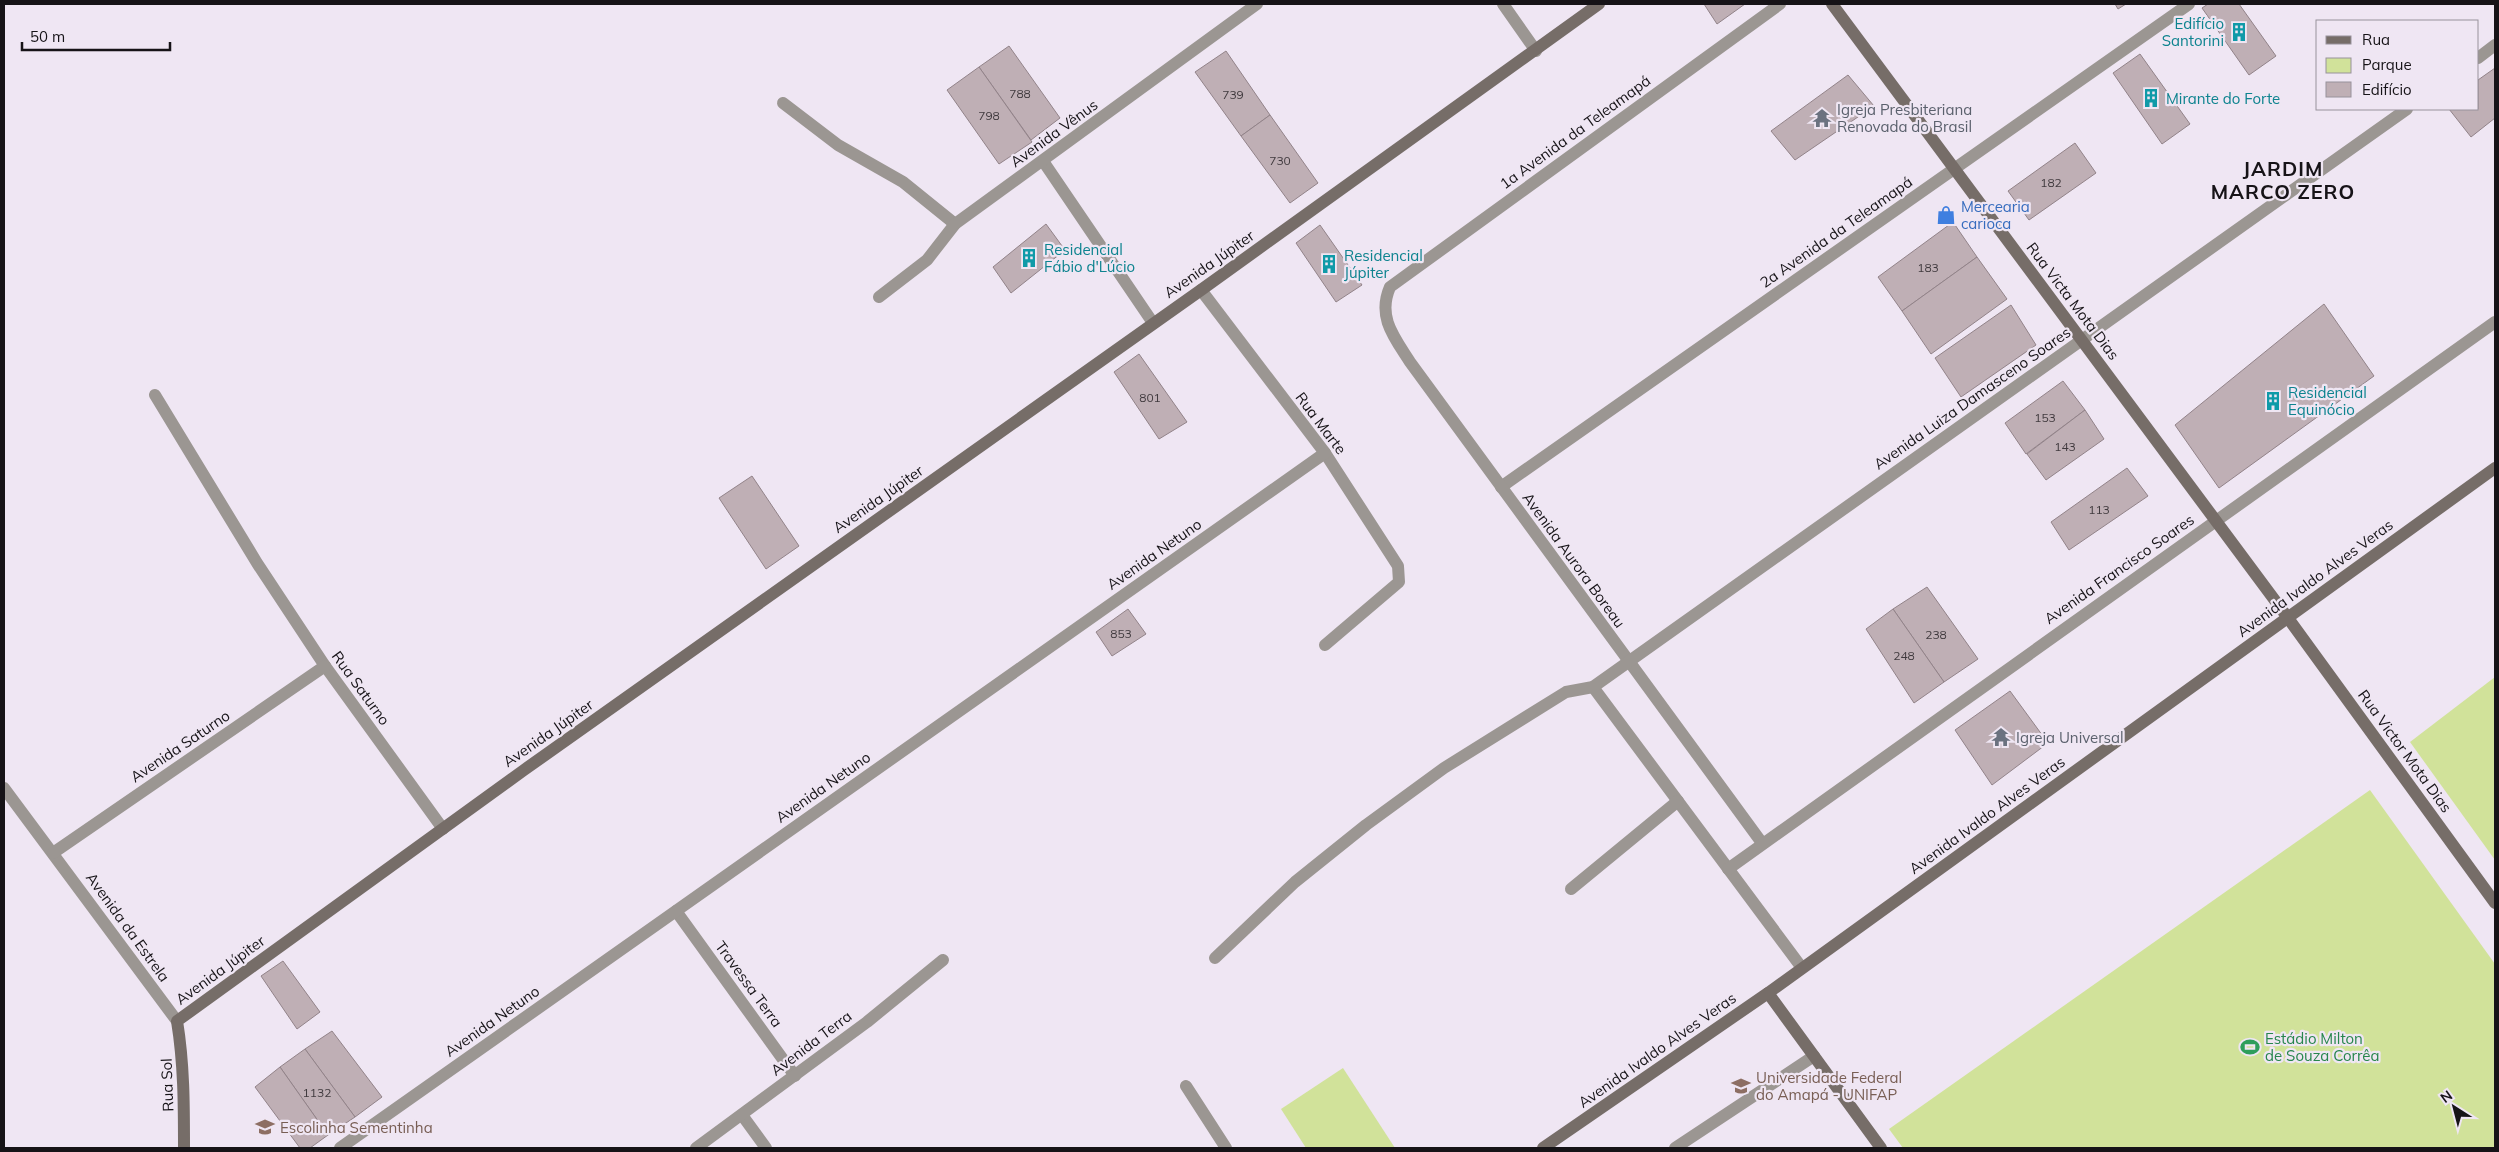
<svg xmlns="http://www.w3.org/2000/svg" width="2499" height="1152" font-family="Mulish,sans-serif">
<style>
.green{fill:#d1e29a}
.building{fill:#bfafb5;stroke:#928389}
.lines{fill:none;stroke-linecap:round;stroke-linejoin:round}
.street{stroke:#9b9692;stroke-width:12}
.secondary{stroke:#766d68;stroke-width:12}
.labels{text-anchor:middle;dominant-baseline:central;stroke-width:4.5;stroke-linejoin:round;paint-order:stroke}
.number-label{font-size:12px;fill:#403a3e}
.culture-label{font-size:15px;fill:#0d838f;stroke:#efe6f3;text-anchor:start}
.worship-label{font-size:15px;fill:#5b616d;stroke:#efe6f3;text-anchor:start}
.street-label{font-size:15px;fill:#161317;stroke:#efe6f3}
.shop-label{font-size:15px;fill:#366cbe;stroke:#efe6f3;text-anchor:start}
.leisure-label{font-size:15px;fill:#27864d;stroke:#efe6f3;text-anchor:start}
.education-label{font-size:15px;fill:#785e54;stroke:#efe6f3;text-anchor:start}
.district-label{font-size:20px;font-weight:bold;letter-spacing:1px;fill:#161317;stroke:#efe6f3}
</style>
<rect width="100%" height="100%" fill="#efe6f3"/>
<!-- green -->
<g class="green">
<polygon points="2495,677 2495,860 2410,742"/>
<polygon points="2370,790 2495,964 2495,1148 1903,1148 1889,1129"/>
<polygon points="1343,1068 1395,1148 1306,1148 1281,1109"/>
</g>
<!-- building -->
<g class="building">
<polygon points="1704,4 1745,4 1717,24"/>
<polygon points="2115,4 2126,4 2118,9"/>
<polygon points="2208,4 2239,4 2276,56 2249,75 2202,8"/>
<polygon points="1009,46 1060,118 1031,140 979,67"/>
<polygon points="1226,51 1270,115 1241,136 1195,72"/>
<polygon points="2140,54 2190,124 2162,144 2113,73"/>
<polygon points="979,67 1032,142 999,164 947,90"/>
<polygon points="2495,68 2495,118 2471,137 2449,109 2478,109 2478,80"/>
<polygon points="1848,75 1874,106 1795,160 1771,131"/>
<polygon points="1270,115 1318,183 1290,203 1241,136"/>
<polygon points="2075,143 2096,173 2029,220 2008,191"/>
<polygon points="1953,222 1977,257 1902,311 1878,277"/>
<polygon points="1046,224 1065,250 1011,293 993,267"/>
<polygon points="1320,225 1362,285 1336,302 1296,243"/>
<polygon points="1977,257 2007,299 1931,354 1902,311"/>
<polygon points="2324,304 2374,376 2219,488 2175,425"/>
<polygon points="2011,305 2036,345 1961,397 1935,358"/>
<polygon points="1139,354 1187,422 1159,439 1114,372"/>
<polygon points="2063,381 2085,410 2026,454 2005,423"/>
<polygon points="2085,410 2104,439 2046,480 2027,454"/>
<polygon points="2127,468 2148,496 2069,550 2051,522"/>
<polygon points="752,476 799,546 766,569 719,498"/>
<polygon points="1927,587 1978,659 1944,682 1893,609"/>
<polygon points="1128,609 1146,634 1112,656 1096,632"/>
<polygon points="1893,609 1944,682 1914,703 1866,629"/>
<polygon points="2010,691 2048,743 1992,785 1955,730"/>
<polygon points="283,961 320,1012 297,1029 261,976"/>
<polygon points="332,1031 382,1097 355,1117 305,1049"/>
<polygon points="305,1049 355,1117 328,1135 280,1067"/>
<polygon points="280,1067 328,1135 310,1148 300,1148 255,1087"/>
</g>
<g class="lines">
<!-- street -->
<g class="street">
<polyline points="1503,4 1536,51"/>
<polyline points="2478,58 2495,45"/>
<polyline points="783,103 838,145 903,182 955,224"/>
<polyline points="1043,161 1153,323"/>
<polyline points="1201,290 1325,453 1398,566 1399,582 1325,645"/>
<polyline points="879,297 927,260 955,224 1257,4"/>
<polyline points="155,395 257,563 325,666 443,829"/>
<polyline points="1501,487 2189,4"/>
<polyline points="1593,687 1802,968"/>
<polyline points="4,788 177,1021"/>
<path d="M1762 843 1410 362C1394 337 1377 317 1390 287L1780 4"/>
<polyline points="53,853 325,666"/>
<polyline points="1728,869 2495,322"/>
<polyline points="1571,889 1678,801"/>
<polyline points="676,911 795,1076"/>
<polyline points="1215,958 1295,882 1366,825 1444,768 1566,692 1593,687 2407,109"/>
<polyline points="1186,1086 1226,1148"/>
<polyline points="742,1115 766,1148"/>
<polyline points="340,1148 1325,453"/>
<polyline points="696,1148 867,1022 943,960"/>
<polyline points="1675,1148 1814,1056"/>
</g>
<!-- secondary -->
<g class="secondary">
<polyline points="1832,4 2288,618 2495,903"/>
<polyline points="1768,993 1881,1148"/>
<path d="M184 1148C184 1105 184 1064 177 1021L524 770 1201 290 1599 4"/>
<polyline points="1543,1148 1768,993 2495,468"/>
</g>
</g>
<!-- icons -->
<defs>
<g id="building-bare" transform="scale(1.5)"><path d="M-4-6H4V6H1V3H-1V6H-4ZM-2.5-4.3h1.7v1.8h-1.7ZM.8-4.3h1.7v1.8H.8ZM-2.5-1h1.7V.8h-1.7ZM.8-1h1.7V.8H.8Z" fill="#0f9aa8" stroke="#efe6f3" stroke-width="2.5" paint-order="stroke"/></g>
<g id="temple-bare" transform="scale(1.5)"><path d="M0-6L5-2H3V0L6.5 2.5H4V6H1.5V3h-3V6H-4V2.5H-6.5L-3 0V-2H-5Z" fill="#6b7280" stroke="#efe6f3" stroke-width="2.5" paint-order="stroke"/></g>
<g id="shop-bare" transform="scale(1.5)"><path d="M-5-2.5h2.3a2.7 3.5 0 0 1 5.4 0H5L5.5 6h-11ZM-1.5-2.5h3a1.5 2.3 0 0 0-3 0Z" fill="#3f7fe0" stroke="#efe6f3" stroke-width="2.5" paint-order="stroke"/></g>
<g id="stadium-bare" transform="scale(1.5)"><path d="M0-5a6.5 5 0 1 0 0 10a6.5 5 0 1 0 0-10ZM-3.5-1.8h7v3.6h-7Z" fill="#2e9e5b" stroke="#efe6f3" stroke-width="2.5" paint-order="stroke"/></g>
<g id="university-bare" transform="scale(1.5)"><path d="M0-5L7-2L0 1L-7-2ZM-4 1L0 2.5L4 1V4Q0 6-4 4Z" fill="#8d6e63" stroke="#efe6f3" stroke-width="2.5" paint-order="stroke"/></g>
<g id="school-bare" transform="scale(1.5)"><path d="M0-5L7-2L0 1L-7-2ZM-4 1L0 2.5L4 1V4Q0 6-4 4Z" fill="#8d6e63" stroke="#efe6f3" stroke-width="2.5" paint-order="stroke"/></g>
</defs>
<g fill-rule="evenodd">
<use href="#building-bare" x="2239" y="32"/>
<use href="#building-bare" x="2151" y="98"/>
<use href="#temple-bare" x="1822" y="118"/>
<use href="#shop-bare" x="1946" y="215"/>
<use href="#building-bare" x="1029" y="258"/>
<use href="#building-bare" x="1329" y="264"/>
<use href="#building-bare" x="2273" y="401"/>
<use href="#temple-bare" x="2001" y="737"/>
<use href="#stadium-bare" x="2250" y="1047"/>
<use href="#university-bare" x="1741" y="1086"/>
<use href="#school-bare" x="265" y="1127"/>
</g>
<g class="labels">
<!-- number labels -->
<g class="number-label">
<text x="1020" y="93">788</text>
<text x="1233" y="94">739</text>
<text x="989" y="115">798</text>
<text x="1280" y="160">730</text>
<text x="2051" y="182">182</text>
<text x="1928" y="267">183</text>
<text x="1150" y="397">801</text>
<text x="2045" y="417">153</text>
<text x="2065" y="446">143</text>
<text x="2099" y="509">113</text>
<text x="1121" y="633">853</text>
<text x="1936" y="634">238</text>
<text x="1904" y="655">248</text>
<text x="317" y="1092">1132</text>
</g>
<!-- culture labels -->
<g class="culture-label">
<text x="2224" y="23" text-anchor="end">Edifício<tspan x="2224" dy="17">Santorini</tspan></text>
<text x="2166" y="98">Mirante do Forte</text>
<text x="1044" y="249">Residencial<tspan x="1044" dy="17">Fábio d'Lúcio</tspan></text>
<text x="1344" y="255">Residencial<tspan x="1344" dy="17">Júpiter</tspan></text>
<text x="2288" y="392">Residencial<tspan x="2288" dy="17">Equinócio</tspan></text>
</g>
<!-- worship labels -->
<g class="worship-label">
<text x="1837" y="109">Igreja Presbiteriana<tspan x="1837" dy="17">Renovada do Brasil</tspan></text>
<text x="2016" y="737">Igreja Universal</text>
</g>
<!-- street labels -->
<g class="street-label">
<text transform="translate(1575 132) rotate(-36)">1a Avenida da Teleamapá</text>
<text transform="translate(1054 133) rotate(-36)">Avenida Vênus</text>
<text transform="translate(1836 232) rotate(-35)">2a Avenida da Teleamapá</text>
<text transform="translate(1209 264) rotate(-35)">Avenida Júpiter</text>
<text transform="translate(2073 301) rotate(53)">Rua Victa Mota Dias</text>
<text transform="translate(1972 398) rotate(-35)">Avenida Luiza Damasceno Soares</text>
<text transform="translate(1321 423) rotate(53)">Rua Marte</text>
<text transform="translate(878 499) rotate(-35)">Avenida Júpiter</text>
<text transform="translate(1154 554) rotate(-35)">Avenida Netuno</text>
<text transform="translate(1574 560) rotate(54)">Avenida Aurora Boreau</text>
<text transform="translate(2119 569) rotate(-35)">Avenida Francisco Soares</text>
<text transform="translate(2315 578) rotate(-36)">Avenida Ivaldo Alves Veras</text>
<text transform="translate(361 688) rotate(54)">Rua Saturno</text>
<text transform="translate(548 733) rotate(-35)">Avenida Júpiter</text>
<text transform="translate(180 746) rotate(-34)">Avenida Saturno</text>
<text transform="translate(2405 751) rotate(54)">Rua Victor Mota Dias</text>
<text transform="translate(823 787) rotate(-35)">Avenida Netuno</text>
<text transform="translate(1987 815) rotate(-36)">Avenida Ivaldo Alves Veras</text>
<text transform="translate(128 927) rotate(54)">Avenida da Estrela</text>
<text transform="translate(220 970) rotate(-36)">Avenida Júpiter</text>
<text transform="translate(749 984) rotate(54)">Travessa Terra</text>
<text transform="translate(492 1021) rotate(-35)">Avenida Netuno</text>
<text transform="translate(811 1043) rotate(-37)">Avenida Terra</text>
<text transform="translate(1657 1050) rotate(-35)">Avenida Ivaldo Alves Veras</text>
<text transform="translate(167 1085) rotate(-92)">Rua Sol</text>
</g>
<!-- shop labels -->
<g class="shop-label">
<text x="1961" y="206">Mercearia<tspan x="1961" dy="17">carioca</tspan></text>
</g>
<!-- leisure labels -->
<g class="leisure-label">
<text x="2265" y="1038">Estádio Milton<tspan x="2265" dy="17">de Souza Corrêa</tspan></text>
</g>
<!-- education labels -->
<g class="education-label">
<text x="1756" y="1077">Universidade Federal<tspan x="1756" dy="17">do Amapá - UNIFAP</tspan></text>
<text x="280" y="1127">Escolinha Sementinha</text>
</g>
<!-- district labels -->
<g class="district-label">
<text x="2283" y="168">JARDIM<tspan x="2283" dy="23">MARCO ZERO</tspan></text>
</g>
</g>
<!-- border -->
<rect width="2499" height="1152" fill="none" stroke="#161317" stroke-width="10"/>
<!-- legend -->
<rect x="2316" y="20" width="162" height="90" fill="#efe6f3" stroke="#98929b"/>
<rect x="2326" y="36" width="25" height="8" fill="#766d68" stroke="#98929b"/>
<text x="2362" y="45" font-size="15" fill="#161317">Rua</text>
<rect x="2326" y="58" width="25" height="15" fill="#d1e29a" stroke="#98929b"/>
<text x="2362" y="70" font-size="15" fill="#161317">Parque</text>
<rect x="2326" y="82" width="25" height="15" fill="#bfafb5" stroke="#98929b"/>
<text x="2362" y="95" font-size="15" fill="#161317">Edifício</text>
<!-- north arrow -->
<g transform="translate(2454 1107) rotate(324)" stroke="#efe6f3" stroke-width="4" paint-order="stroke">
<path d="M0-4L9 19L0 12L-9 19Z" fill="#161317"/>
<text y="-8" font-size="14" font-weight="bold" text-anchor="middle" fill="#161317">N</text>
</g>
<!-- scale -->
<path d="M22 42v8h148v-8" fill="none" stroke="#161317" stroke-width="2.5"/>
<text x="30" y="42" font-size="15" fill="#161317" stroke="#efe6f3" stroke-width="4" paint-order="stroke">50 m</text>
</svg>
